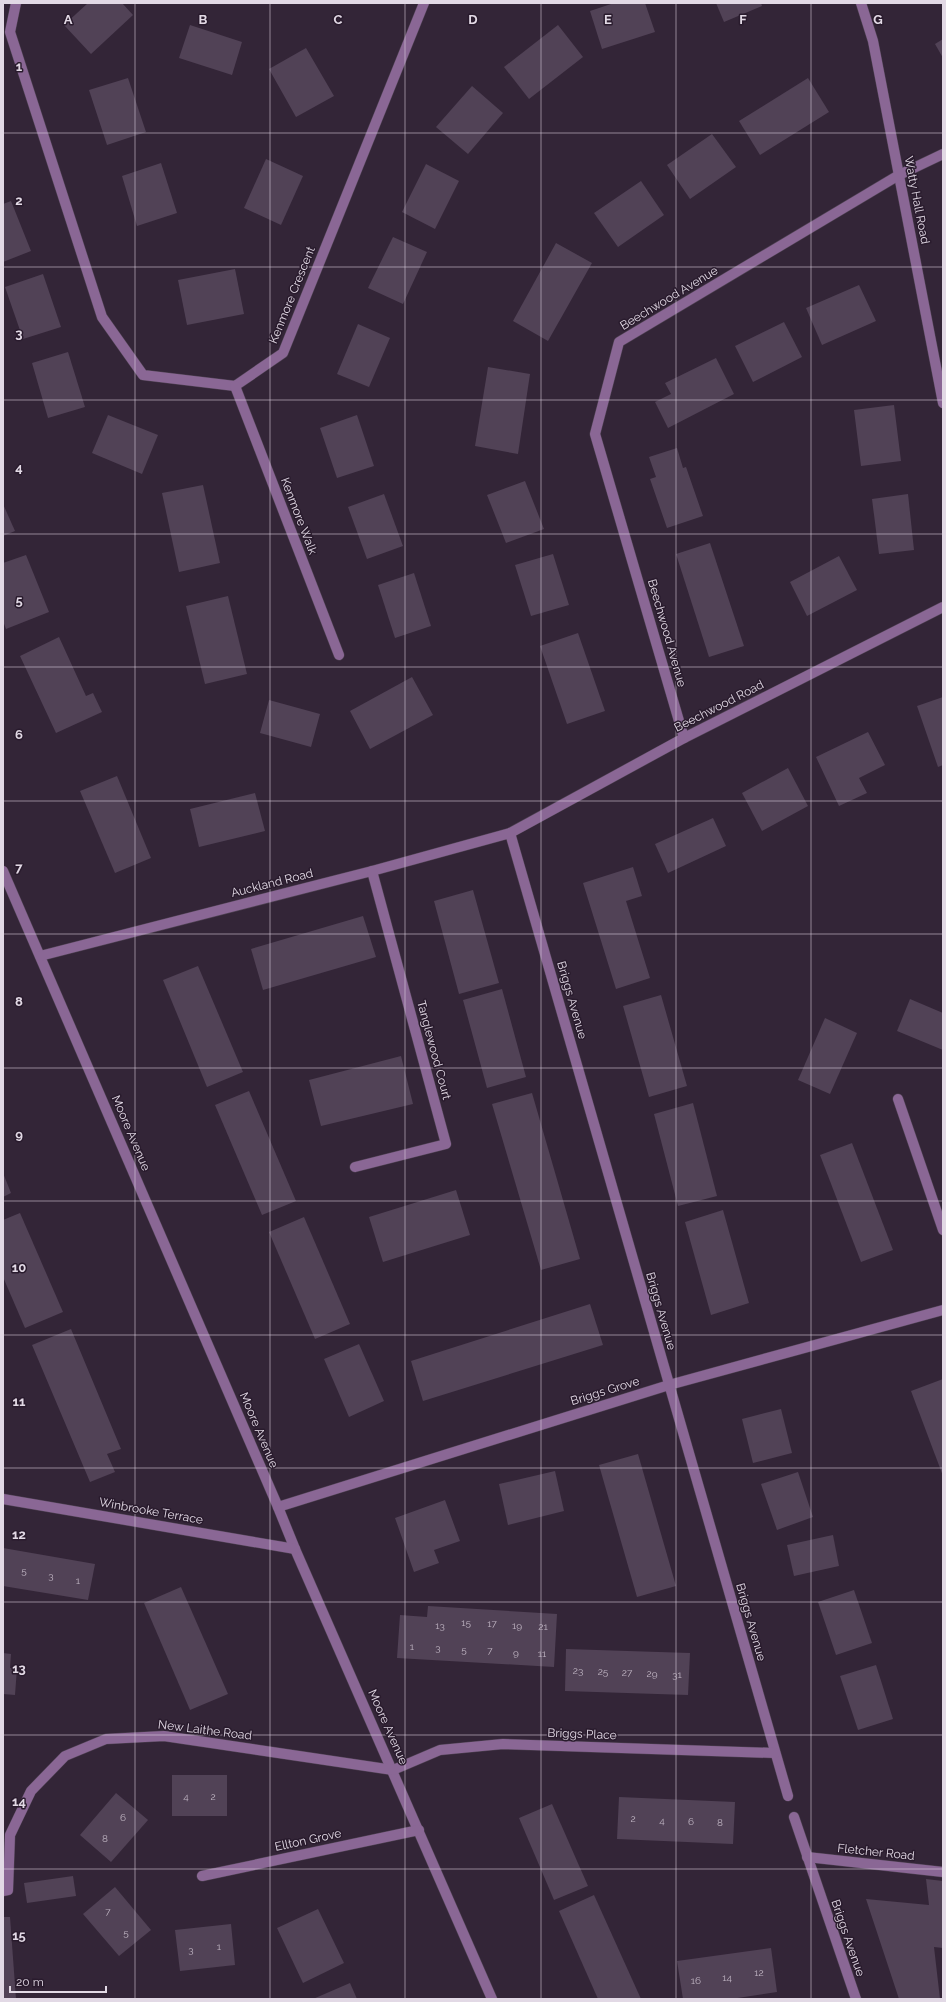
<svg xmlns="http://www.w3.org/2000/svg" width="946" height="2002" font-family="Raleway,sans-serif">
<style>
.building{fill:#514256}
.lines{fill:none;stroke-linecap:round;stroke-linejoin:round}
.minor-casing{stroke:#4f4253;stroke-width:11}
.minor{stroke:#8a6795;stroke-width:10}
.grid{fill:none;stroke:#e2d9e5;stroke-width:1;stroke-opacity:0.55}
.labels{text-anchor:middle;dominant-baseline:central;stroke-width:3;stroke-linejoin:round;paint-order:stroke}
.number-label{font-size:10px;fill:#beb3c1}
.street-label{font-size:12px;fill:#e2d9e5;stroke:#291b2d}
.grid-label{font-size:13px;text-anchor:middle;font-weight:bold;fill:#e2d9e5;stroke:#291b2d;stroke-width:3;stroke-linejoin:round;paint-order:stroke}
</style>
<rect width="100%" height="100%" fill="#332537"/>
<!-- building -->
<g class="building">
<polygon points="88,3 122,3 133,15 91,54 64,25"/>
<polygon points="614,3 645,3 655,32 602,49 590,11"/>
<polygon points="716,3 761,3 762,6 724,22"/>
<polygon points="190,25 242,42 232,75 179,58"/>
<polygon points="558,25 583,57 529,99 504,67"/>
<polygon points="943,39 943,58 935,44"/>
<polygon points="306,48 334,96 296,117 269,69"/>
<polygon points="128,78 146,132 107,145 89,90"/>
<polygon points="808,78 829,112 760,155 739,121"/>
<polygon points="472,86 503,113 468,154 436,127"/>
<polygon points="712,134 736,167 690,199 667,165"/>
<polygon points="266,159 303,176 281,225 244,208"/>
<polygon points="161,163 177,213 137,226 122,176"/>
<polygon points="426,164 459,181 435,229 402,212"/>
<polygon points="641,181 664,215 618,247 594,213"/>
<polygon points="11,201 31,251 3,262 3,204"/>
<polygon points="393,237 427,252 403,304 368,288"/>
<polygon points="556,243 592,263 548,341 513,321"/>
<polygon points="235,269 244,314 187,325 178,280"/>
<polygon points="43,274 61,327 23,339 5,287"/>
<polygon points="859,285 876,321 822,345 806,308"/>
<polygon points="784,322 802,357 753,382 735,346"/>
<polygon points="358,324 390,338 369,387 337,374"/>
<polygon points="68,352 85,407 48,418 32,363"/>
<polygon points="716,358 734,394 668,428 655,402 671,394 665,383"/>
<polygon points="488,367 530,374 518,454 475,446"/>
<polygon points="894,405 901,461 861,466 854,410"/>
<polygon points="108,415 158,435 142,474 92,453"/>
<polygon points="357,415 374,466 337,478 320,428"/>
<polygon points="677,448 683,468 686,467 703,516 667,528 650,479 656,477 649,457"/>
<polygon points="525,481 544,529 506,543 487,495"/>
<polygon points="203,485 220,563 179,572 162,493"/>
<polygon points="384,494 403,546 367,559 348,507"/>
<polygon points="908,494 914,550 879,554 872,499"/>
<polygon points="3,504 15,531 3,536"/>
<polygon points="710,543 744,646 709,657 676,554"/>
<polygon points="553,554 569,605 531,616 515,565"/>
<polygon points="26,555 49,612 6,629 3,621 3,563"/>
<polygon points="839,556 857,590 807,616 790,582"/>
<polygon points="414,573 431,626 395,638 378,585"/>
<polygon points="228,596 247,674 205,684 186,606"/>
<polygon points="578,633 605,711 567,724 540,646"/>
<polygon points="59,637 86,696 93,693 102,712 56,733 20,656"/>
<polygon points="412,677 433,715 370,749 350,711"/>
<polygon points="943,697 943,765 938,767 917,706"/>
<polygon points="269,700 320,714 311,747 260,733"/>
<polygon points="868,732 885,765 859,778 867,793 839,806 816,757"/>
<polygon points="788,768 808,806 762,831 742,793"/>
<polygon points="117,776 151,858 115,873 80,791"/>
<polygon points="255,793 265,831 199,847 190,809"/>
<polygon points="713,818 726,846 668,873 655,844"/>
<polygon points="633,867 642,896 626,901 650,978 616,989 583,883"/>
<polygon points="473,890 499,983 459,994 434,901"/>
<polygon points="363,916 376,957 263,990 251,949"/>
<polygon points="198,966 243,1072 207,1087 163,980"/>
<polygon points="502,989 526,1077 487,1088 463,1000"/>
<polygon points="661,995 687,1086 649,1097 623,1006"/>
<polygon points="910,999 943,1013 943,1050 897,1031"/>
<polygon points="825,1018 857,1033 830,1094 798,1080"/>
<polygon points="401,1056 413,1104 321,1126 309,1080"/>
<polygon points="249,1091 296,1201 262,1215 215,1105"/>
<polygon points="532,1093 580,1259 541,1270 492,1104"/>
<polygon points="693,1103 717,1196 678,1206 654,1114"/>
<polygon points="852,1143 893,1250 861,1262 820,1155"/>
<polygon points="3,1173 11,1193 3,1197"/>
<polygon points="456,1190 470,1235 383,1262 369,1217"/>
<polygon points="723,1210 749,1303 711,1315 685,1222"/>
<polygon points="20,1213 63,1312 25,1328 3,1277 3,1220"/>
<polygon points="304,1217 350,1324 315,1339 269,1232"/>
<polygon points="590,1304 603,1345 423,1401 411,1361"/>
<polygon points="71,1329 121,1449 107,1454 115,1472 90,1482 32,1345"/>
<polygon points="359,1344 384,1401 349,1417 324,1359"/>
<polygon points="943,1379 943,1476 911,1391"/>
<polygon points="781,1409 792,1453 753,1463 742,1419"/>
<polygon points="638,1454 676,1586 637,1597 599,1465"/>
<polygon points="555,1471 564,1511 508,1525 499,1484"/>
<polygon points="798,1472 813,1517 777,1530 761,1484"/>
<polygon points="445,1500 460,1541 434,1550 439,1563 414,1572 395,1518"/>
<polygon points="833,1535 839,1566 794,1576 787,1545"/>
<polygon points="3,1548 95,1564 88,1600 3,1586"/>
<polygon points="181,1587 228,1694 190,1710 144,1603"/>
<polygon points="854,1590 872,1643 836,1655 818,1602"/>
<polygon points="428,1606 557,1614 554,1667 397,1658 400,1615 427,1617"/>
<polygon points="566,1649 690,1653 688,1695 565,1691"/>
<polygon points="3,1653 11,1654 10,1668 17,1668 15,1695 3,1694"/>
<polygon points="876,1665 893,1719 858,1730 840,1676"/>
<rect x="172" y="1775" width="55" height="41"/>
<polygon points="116,1793 148,1820 111,1862 80,1835"/>
<polygon points="619,1797 735,1802 733,1844 617,1839"/>
<polygon points="552,1804 588,1886 554,1900 519,1818"/>
<polygon points="73,1876 76,1896 27,1903 24,1883"/>
<polygon points="926,1879 943,1881 943,1948 934,1947 940,1999 899,1999 866,1899 929,1905"/>
<polygon points="115,1887 151,1930 119,1956 83,1914"/>
<polygon points="594,1895 641,1999 598,1999 559,1911"/>
<polygon points="318,1909 344,1963 303,1983 277,1928"/>
<polygon points="3,1917 10,1917 16,1999 3,1999"/>
<polygon points="231,1924 235,1965 180,1971 175,1930"/>
<polygon points="771,1948 777,1992 731,1999 683,1999 677,1961"/>
<polygon points="350,1983 357,1999 313,1999"/>
</g>
<g class="lines">
<!-- minor casing -->
<g class="minor-casing">
<g id="minor">
<polyline points="16,3 10,32 102,317 143,375 235,386 283,353 424,3"/>
<polyline points="861,3 873,41 943,403"/>
<polyline points="235,386 339,655"/>
<polyline points="684,738 595,434 619,342 899,175 943,154"/>
<polyline points="510,833 788,1796"/>
<polyline points="3,871 278,1507 295,1549 492,1999"/>
<polyline points="40,956 372,871 510,833 684,738 943,607"/>
<polyline points="898,1099 943,1230"/>
<polyline points="355,1167 446,1144 372,871"/>
<polyline points="3,1499 295,1549"/>
<polyline points="278,1507 669,1385 943,1310"/>
<polyline points="794,1817 856,1999"/>
<polyline points="807,1857 943,1872"/>
<polyline points="202,1876 419,1830"/>
<polyline points="3,1891 8,1890 10,1835 31,1791 65,1756 106,1739 164,1736 393,1770 440,1750 503,1744 775,1753"/>
</g>
</g>
<!-- minor -->
<use href="#minor" class="minor"/>
</g>
<!-- grid -->
<path class="grid" d="M135 3V1999M270 3V1999M405 3V1999M541 3V1999M676 3V1999M811 3V1999M3 133H943M3 267H943M3 400H943M3 534H943M3 667H943M3 801H943M3 934H943M3 1068H943M3 1201H943M3 1335H943M3 1468H943M3 1602H943M3 1735H943M3 1869H943"/>
<g class="labels">
<!-- number labels -->
<g class="number-label">
<text x="24" y="1570">5</text>
<text x="51" y="1575">3</text>
<text x="78" y="1580">1</text>
<text x="466" y="1622">15</text>
<text x="492" y="1623">17</text>
<text x="440" y="1625">13</text>
<text x="517" y="1625">19</text>
<text x="543" y="1626">21</text>
<text x="412" y="1646">1</text>
<text x="438" y="1647">3</text>
<text x="464" y="1649">5</text>
<text x="490" y="1650">7</text>
<text x="516" y="1652">9</text>
<text x="542" y="1653">11</text>
<text x="578" y="1670">23</text>
<text x="603" y="1671">25</text>
<text x="627" y="1672">27</text>
<text x="652" y="1673">29</text>
<text x="677" y="1674">31</text>
<text x="186" y="1796">4</text>
<text x="213" y="1796">2</text>
<text x="123" y="1817">6</text>
<text x="633" y="1818">2</text>
<text x="662" y="1820">4</text>
<text x="691" y="1821">6</text>
<text x="720" y="1822">8</text>
<text x="105" y="1838">8</text>
<text x="108" y="1911">7</text>
<text x="126" y="1932">5</text>
<text x="219" y="1946">1</text>
<text x="191" y="1949">3</text>
<text x="759" y="1972">12</text>
<text x="727" y="1977">14</text>
<text x="696" y="1980">16</text>
</g>
<!-- street labels -->
<g class="street-label">
<text transform="translate(917 200) rotate(79)">Watty Hall Road</text>
<text transform="translate(292 295) rotate(-68)">Kenmore Crescent</text>
<text transform="translate(669 298) rotate(-31)">Beechwood Avenue</text>
<text transform="translate(299 516) rotate(69)">Kenmore Walk</text>
<text transform="translate(667 633) rotate(74)">Beechwood Avenue</text>
<text transform="translate(719 706) rotate(-27)">Beechwood Road</text>
<text transform="translate(272 883) rotate(-14)">Auckland Road</text>
<text transform="translate(572 1000) rotate(74)">Briggs Avenue</text>
<text transform="translate(434 1050) rotate(75)">Tanglewood Court</text>
<text transform="translate(131 1133) rotate(67)">Moore Avenue</text>
<text transform="translate(661 1311) rotate(74)">Briggs Avenue</text>
<text transform="translate(605 1391) rotate(-17)">Briggs Grove</text>
<text transform="translate(259 1430) rotate(67)">Moore Avenue</text>
<text transform="translate(151 1511) rotate(10)">Winbrooke Terrace</text>
<text transform="translate(751 1622) rotate(74)">Briggs Avenue</text>
<text transform="translate(388 1727) rotate(66)">Moore Avenue</text>
<text transform="translate(205 1730) rotate(7)">New Laithe Road</text>
<text transform="translate(582 1734) rotate(2)">Briggs Place</text>
<text transform="translate(308 1840) rotate(-12)">Ellton Grove</text>
<text transform="translate(876 1852) rotate(6)">Fletcher Road</text>
<text transform="translate(848 1938) rotate(71)">Briggs Avenue</text>
</g>
</g>
<g class="grid-label">
<text x="68" y="24">A</text>
<text x="203" y="24">B</text>
<text x="338" y="24">C</text>
<text x="473" y="24">D</text>
<text x="608" y="24">E</text>
<text x="743" y="24">F</text>
<text x="878" y="24">G</text>
<text x="19" y="71">1</text>
<text x="19" y="205">2</text>
<text x="19" y="338">3</text>
<text x="19" y="472">4</text>
<text x="19" y="605">5</text>
<text x="19" y="739">6</text>
<text x="19" y="872">7</text>
<text x="19" y="1006">8</text>
<text x="19" y="1139">9</text>
<text x="19" y="1272">10</text>
<text x="19" y="1406">11</text>
<text x="19" y="1539">12</text>
<text x="19" y="1673">13</text>
<text x="19" y="1806">14</text>
<text x="19" y="1940">15</text>
</g>
<!-- border -->
<rect width="946" height="2002" fill="none" stroke="#e2d9e5" stroke-width="8"/>
<!-- scale -->
<path d="M10 1986v6h96v-6" fill="none" stroke="#e2d9e5" stroke-width="2"/>
<text x="16" y="1986" font-size="12" fill="#e2d9e5" stroke="#291b2d" stroke-width="3" paint-order="stroke">20 m</text>
</svg>
